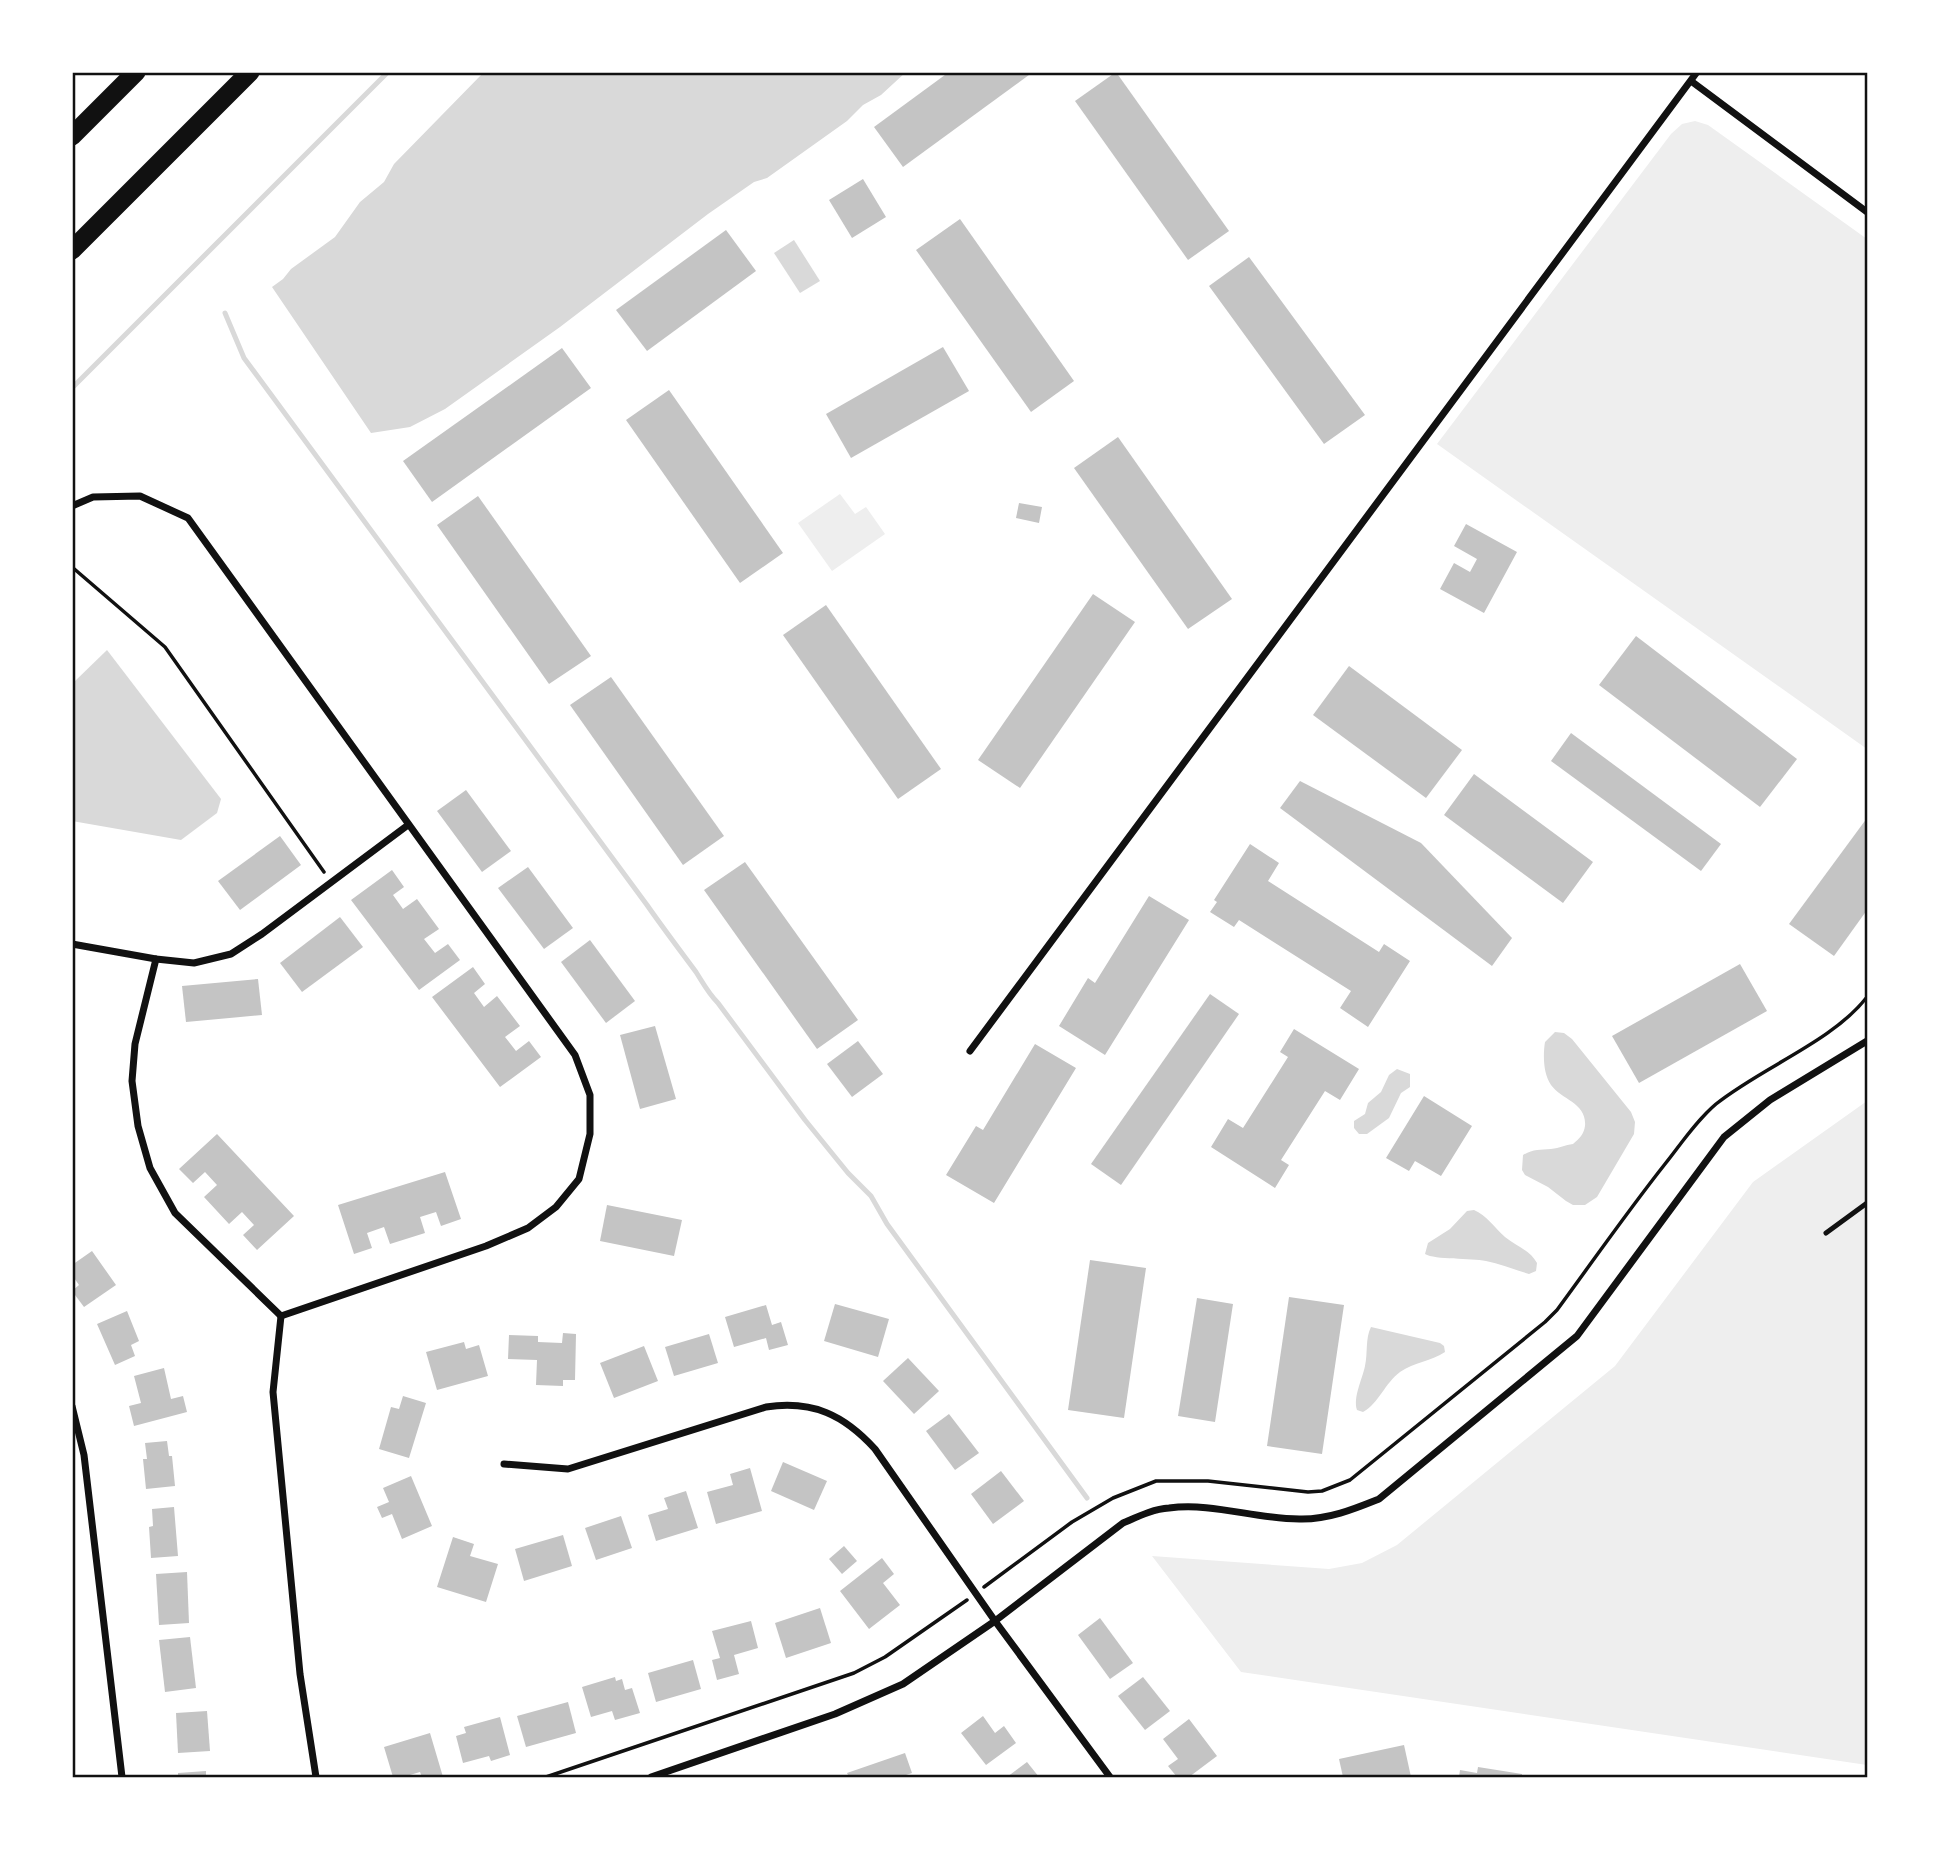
<svg xmlns="http://www.w3.org/2000/svg" width="1939" height="1849" font-family="Signika,sans-serif">
<style>
.green{fill:#eee}
.water{fill:#d9d9d9}
.lines{fill:none;stroke-linecap:round;stroke-linejoin:round}
.stream{stroke:#d9d9d9;stroke-width:5}
.building{fill:#c4c4c4}
.path{stroke:#111;stroke-width:3.5}
.service{stroke:#111;stroke-width:5}
.minor{stroke:#111;stroke-width:7}
.motorway{stroke:#111;stroke-width:19}
.neatline{fill:none;stroke:#111;stroke-width:2.5}
</style>
<rect width="100%" height="100%" fill="#fff"/>
<!-- green -->
<g class="green">
<polygon points="1695,121 1708,125 1867,239 1867,749 1437,444 1671,134 1682,124"/>
<polygon points="840,494 855,514 866,507 885,534 832,571 798,523"/>
<polygon points="1867,1101 1867,1765 1241,1672 1152,1556 1329,1569 1362,1563 1397,1545 1615,1366 1753,1182"/>
</g>
<!-- water -->
<g class="water">
<polygon points="484,72 906,72 881,95 863,105 847,121 767,178 754,182 708,214 560,327 445,409 410,427 371,433 272,287 283,279 291,269 335,237 360,202 384,182 394,164"/>
<polygon points="794,240 820,281 800,293 774,253"/>
<polygon points="107,650 221,799 217,813 181,840 72,821 72,684"/>
<path d="M1555 1032 1564 1033 1572 1039 1631 1112 1635 1122 1634 1134 1597 1197 1585 1205H1573L1566 1201 1548 1187 1525 1175 1522 1170 1523 1155C1533 1149 1540 1150 1551 1149 1560 1148 1565 1145 1573 1144 1579 1139 1584 1134 1585 1126 1587 1103 1562 1100 1551 1085 1543 1073 1543 1055 1545 1042Z"/>
<polygon points="1397,1069 1410,1074 1410,1087 1401,1093 1389,1118 1367,1134 1359,1134 1354,1128 1354,1121 1365,1114 1368,1103 1381,1092 1389,1075"/>
<path d="M1474 1210C1486 1215 1495 1228 1505 1237 1516 1246 1530 1250 1537 1263L1536 1271 1529 1274C1515 1270 1501 1264 1486 1261 1471 1258 1435 1260 1425 1254L1428 1243 1450 1229 1467 1211Z"/>
<path d="M1371 1327 1440 1343 1444 1346 1445 1352C1432 1361 1414 1362 1400 1372 1385 1383 1379 1403 1363 1412L1357 1410C1353 1397 1362 1380 1365 1366 1368 1353 1365 1339 1371 1327Z"/>
</g>
<g class="lines">
<!-- stream -->
<g class="stream">
<path d="M225 313 244 358 647 905C663 928 679 949 696 972 703 983 708 993 718 1003L805 1120 848 1173 871 1196 887 1224 1087 1498"/>
<polyline points="72,388 388,72"/>
</g>
</g>
<!-- building -->
<g class="building">
<polygon points="949,72 1033,72 903,167 874,127"/>
<polygon points="1116,72 1229,231 1188,260 1075,101"/>
<polygon points="863,179 886,217 852,238 829,200"/>
<polygon points="960,219 1074,381 1031,412 916,250"/>
<polygon points="726,230 756,271 647,351 616,310"/>
<polygon points="1249,257 1365,415 1324,444 1209,286"/>
<polygon points="943,347 969,391 851,458 826,414"/>
<polygon points="562,348 591,388 432,502 403,461"/>
<polygon points="669,390 783,553 740,583 626,420"/>
<polygon points="1118,437 1232,599 1188,629 1074,468"/>
<polygon points="478,496 591,656 549,684 437,525"/>
<polygon points="1019,503 1042,507 1039,523 1016,518"/>
<polygon points="1466,524 1517,552 1484,613 1440,589 1454,563 1470,572 1477,559 1454,546"/>
<polygon points="1093,594 1135,622 1020,788 978,760"/>
<polygon points="826,605 941,769 898,799 783,635"/>
<polygon points="1636,636 1797,759 1760,807 1599,685"/>
<polygon points="1349,666 1462,750 1426,798 1313,715"/>
<polygon points="611,677 724,836 683,865 570,705"/>
<polygon points="1571,733 1721,844 1701,871 1551,761"/>
<polygon points="1474,774 1593,862 1563,903 1444,815"/>
<polygon points="1300,781 1421,843 1512,938 1492,966 1280,808"/>
<polygon points="466,790 511,851 482,872 437,811"/>
<polygon points="1867,818 1867,910 1834,956 1789,924"/>
<polygon points="280,836 301,865 240,910 218,881"/>
<polygon points="1250,844 1279,863 1268,881 1379,952 1384,944 1410,961 1368,1027 1340,1008 1351,991 1239,920 1234,927 1210,912 1217,902 1214,900"/>
<polygon points="745,862 858,1020 817,1049 704,890"/>
<polygon points="528,867 573,928 544,949 498,888"/>
<polygon points="392,870 404,887 393,895 403,909 417,899 439,929 424,939 435,953 448,944 460,960 419,990 351,900"/>
<polygon points="1149,896 1189,920 1105,1055 1059,1026 1088,978 1095,983"/>
<polygon points="340,917 363,947 302,992 280,963"/>
<polygon points="590,940 635,1001 606,1023 561,962"/>
<polygon points="1740,964 1767,1011 1639,1083 1612,1036"/>
<polygon points="473,967 485,984 474,993 484,1007 497,996 520,1026 505,1037 516,1051 529,1041 541,1057 500,1087 432,997"/>
<polygon points="258,979 262,1015 186,1022 182,986"/>
<polygon points="1210,994 1239,1014 1121,1185 1091,1164"/>
<polygon points="655,1026 676,1099 640,1109 620,1035"/>
<polygon points="1294,1029 1359,1069 1340,1100 1325,1091 1281,1160 1289,1165 1275,1188 1211,1147 1228,1119 1243,1128 1288,1057 1280,1052"/>
<polygon points="858,1041 883,1074 852,1097 827,1064"/>
<polygon points="1035,1044 1076,1068 994,1203 946,1175 976,1126 983,1130"/>
<polygon points="1424,1096 1472,1126 1441,1176 1415,1161 1409,1171 1386,1158"/>
<polygon points="217,1134 294,1216 257,1250 243,1235 254,1225 242,1212 229,1224 204,1197 217,1185 205,1172 193,1183 179,1169"/>
<polygon points="445,1172 461,1219 441,1226 436,1212 420,1217 425,1233 390,1244 384,1227 367,1233 372,1248 354,1254 338,1205"/>
<polygon points="607,1205 682,1220 674,1256 600,1241"/>
<polygon points="92,1251 116,1285 84,1307 72,1291 79,1285 72,1275 72,1265"/>
<polygon points="1090,1260 1146,1268 1124,1418 1068,1410"/>
<polygon points="1289,1297 1344,1305 1322,1454 1267,1446"/>
<polygon points="1197,1298 1233,1304 1215,1422 1178,1416"/>
<polygon points="835,1304 889,1319 878,1357 824,1341"/>
<polygon points="766,1305 772,1325 781,1322 788,1345 769,1350 766,1338 734,1347 725,1317"/>
<polygon points="127,1311 139,1341 131,1345 135,1356 115,1365 97,1324"/>
<polygon points="563,1333 576,1334 575,1380 563,1380 563,1386 536,1385 537,1360 508,1359 509,1335 538,1336 538,1342 562,1343"/>
<polygon points="709,1334 718,1363 674,1376 665,1347"/>
<polygon points="464,1342 466,1349 479,1345 488,1376 437,1390 426,1352"/>
<polygon points="644,1346 658,1381 614,1398 600,1363"/>
<polygon points="908,1358 939,1391 914,1414 883,1381"/>
<polygon points="164,1368 171,1399 183,1396 187,1412 134,1426 129,1406 141,1403 134,1376"/>
<polygon points="403,1396 426,1403 409,1458 379,1449 391,1407 399,1409"/>
<polygon points="949,1414 979,1453 955,1470 926,1431"/>
<polygon points="167,1441 169,1456 172,1456 175,1486 146,1489 143,1459 147,1459 145,1443"/>
<polygon points="783,1462 827,1481 814,1510 771,1491"/>
<polygon points="750,1468 762,1511 716,1524 707,1492 733,1485 730,1474"/>
<polygon points="1001,1471 1024,1501 993,1524 971,1494"/>
<polygon points="411,1476 432,1526 402,1539 392,1514 382,1518 377,1507 389,1502 383,1488"/>
<polygon points="686,1491 698,1528 656,1541 648,1515 668,1509 664,1498"/>
<polygon points="174,1507 178,1556 151,1558 149,1527 153,1526 152,1509"/>
<polygon points="621,1516 632,1548 596,1560 585,1528"/>
<polygon points="563,1535 572,1566 524,1581 515,1549"/>
<polygon points="453,1537 474,1544 470,1556 498,1564 486,1602 437,1587"/>
<polygon points="844,1546 857,1561 842,1574 829,1559"/>
<polygon points="882,1558 894,1574 883,1583 900,1605 869,1629 840,1591"/>
<polygon points="187,1572 189,1623 159,1625 156,1574"/>
<polygon points="820,1608 831,1643 786,1658 775,1623"/>
<polygon points="1100,1618 1133,1663 1110,1679 1078,1635"/>
<polygon points="751,1621 758,1648 734,1655 739,1674 717,1680 712,1660 720,1658 712,1631"/>
<polygon points="190,1637 196,1688 165,1692 159,1640"/>
<polygon points="693,1660 701,1689 656,1702 648,1673"/>
<polygon points="615,1677 616,1681 622,1679 625,1690 632,1688 640,1713 615,1720 612,1711 591,1717 582,1687"/>
<polygon points="1143,1677 1170,1711 1145,1730 1118,1696"/>
<polygon points="568,1702 576,1733 526,1747 517,1716"/>
<polygon points="207,1711 210,1751 178,1753 176,1713"/>
<polygon points="983,1716 995,1733 1004,1726 1016,1743 986,1765 961,1733"/>
<polygon points="500,1717 510,1755 491,1761 489,1756 463,1763 456,1736 466,1733 464,1727"/>
<polygon points="1189,1719 1217,1756 1189,1777 1177,1777 1168,1766 1178,1759 1163,1739"/>
<polygon points="430,1733 443,1777 422,1777 420,1772 403,1777 393,1777 384,1747"/>
<polygon points="1404,1745 1411,1777 1343,1777 1339,1759"/>
<polygon points="905,1753 912,1773 900,1777 849,1777 847,1773"/>
<polygon points="1027,1762 1039,1777 1007,1777"/>
<polygon points="1478,1767 1522,1774 1522,1777 1459,1777 1460,1770 1477,1773"/>
<polygon points="206,1771 206,1777 178,1777 178,1773"/>
</g>
<g class="lines">
<!-- path -->
<g class="path">
<polyline points="72,567 165,647 324,872"/>
<path d="M984 1587 1072 1522 1113 1498 1156 1481H1208L1308 1492 1322 1491 1350 1480 1545 1322 1557 1310C1593 1261 1627 1212 1665 1164 1681 1144 1696 1121 1716 1104 1762 1067 1832 1042 1867 997"/>
<polyline points="546,1777 854,1673 885,1657 967,1600"/>
</g>
<!-- service -->
<polyline class="service" points="1826,1233 1867,1203"/>
<!-- minor -->
<g class="minor">
<polyline points="1691,81 1867,212"/>
<polyline points="72,506 93,497 140,496 188,518 575,1055 590,1095 590,1134 579,1179 556,1207 528,1228 486,1246 281,1316"/>
<polyline points="72,944 156,959 194,963 231,954 262,934 408,825"/>
<polyline points="156,959 135,1044 132,1081 138,1126 150,1168 175,1213 281,1316"/>
<polyline points="970,1051 1697,72"/>
<polyline points="281,1316 273,1392 300,1674 316,1777"/>
<polyline points="72,1406 84,1455 122,1777"/>
<path d="M504 1464 568 1469 766 1407C813 1400 844 1415 875 1449L995 1621 1110 1777"/>
<path d="M651 1777 835 1714 903 1684 995 1621 1123 1523C1137 1517 1153 1509 1169 1508 1213 1502 1258 1520 1302 1519 1330 1519 1354 1509 1379 1499L1577 1336 1724 1137 1770 1100 1867 1041"/>
</g>
<!-- motorway -->
<g class="motorway">
<polyline points="72,136 136,72"/>
<polyline points="72,250 250,72"/>
</g>
</g>
<!-- border -->
<rect width="1939" height="1849" fill="none" stroke="#ffffff" stroke-width="147"/>
<rect x="74" y="74" width="1792" height="1702" class="neatline"/>
</svg>
